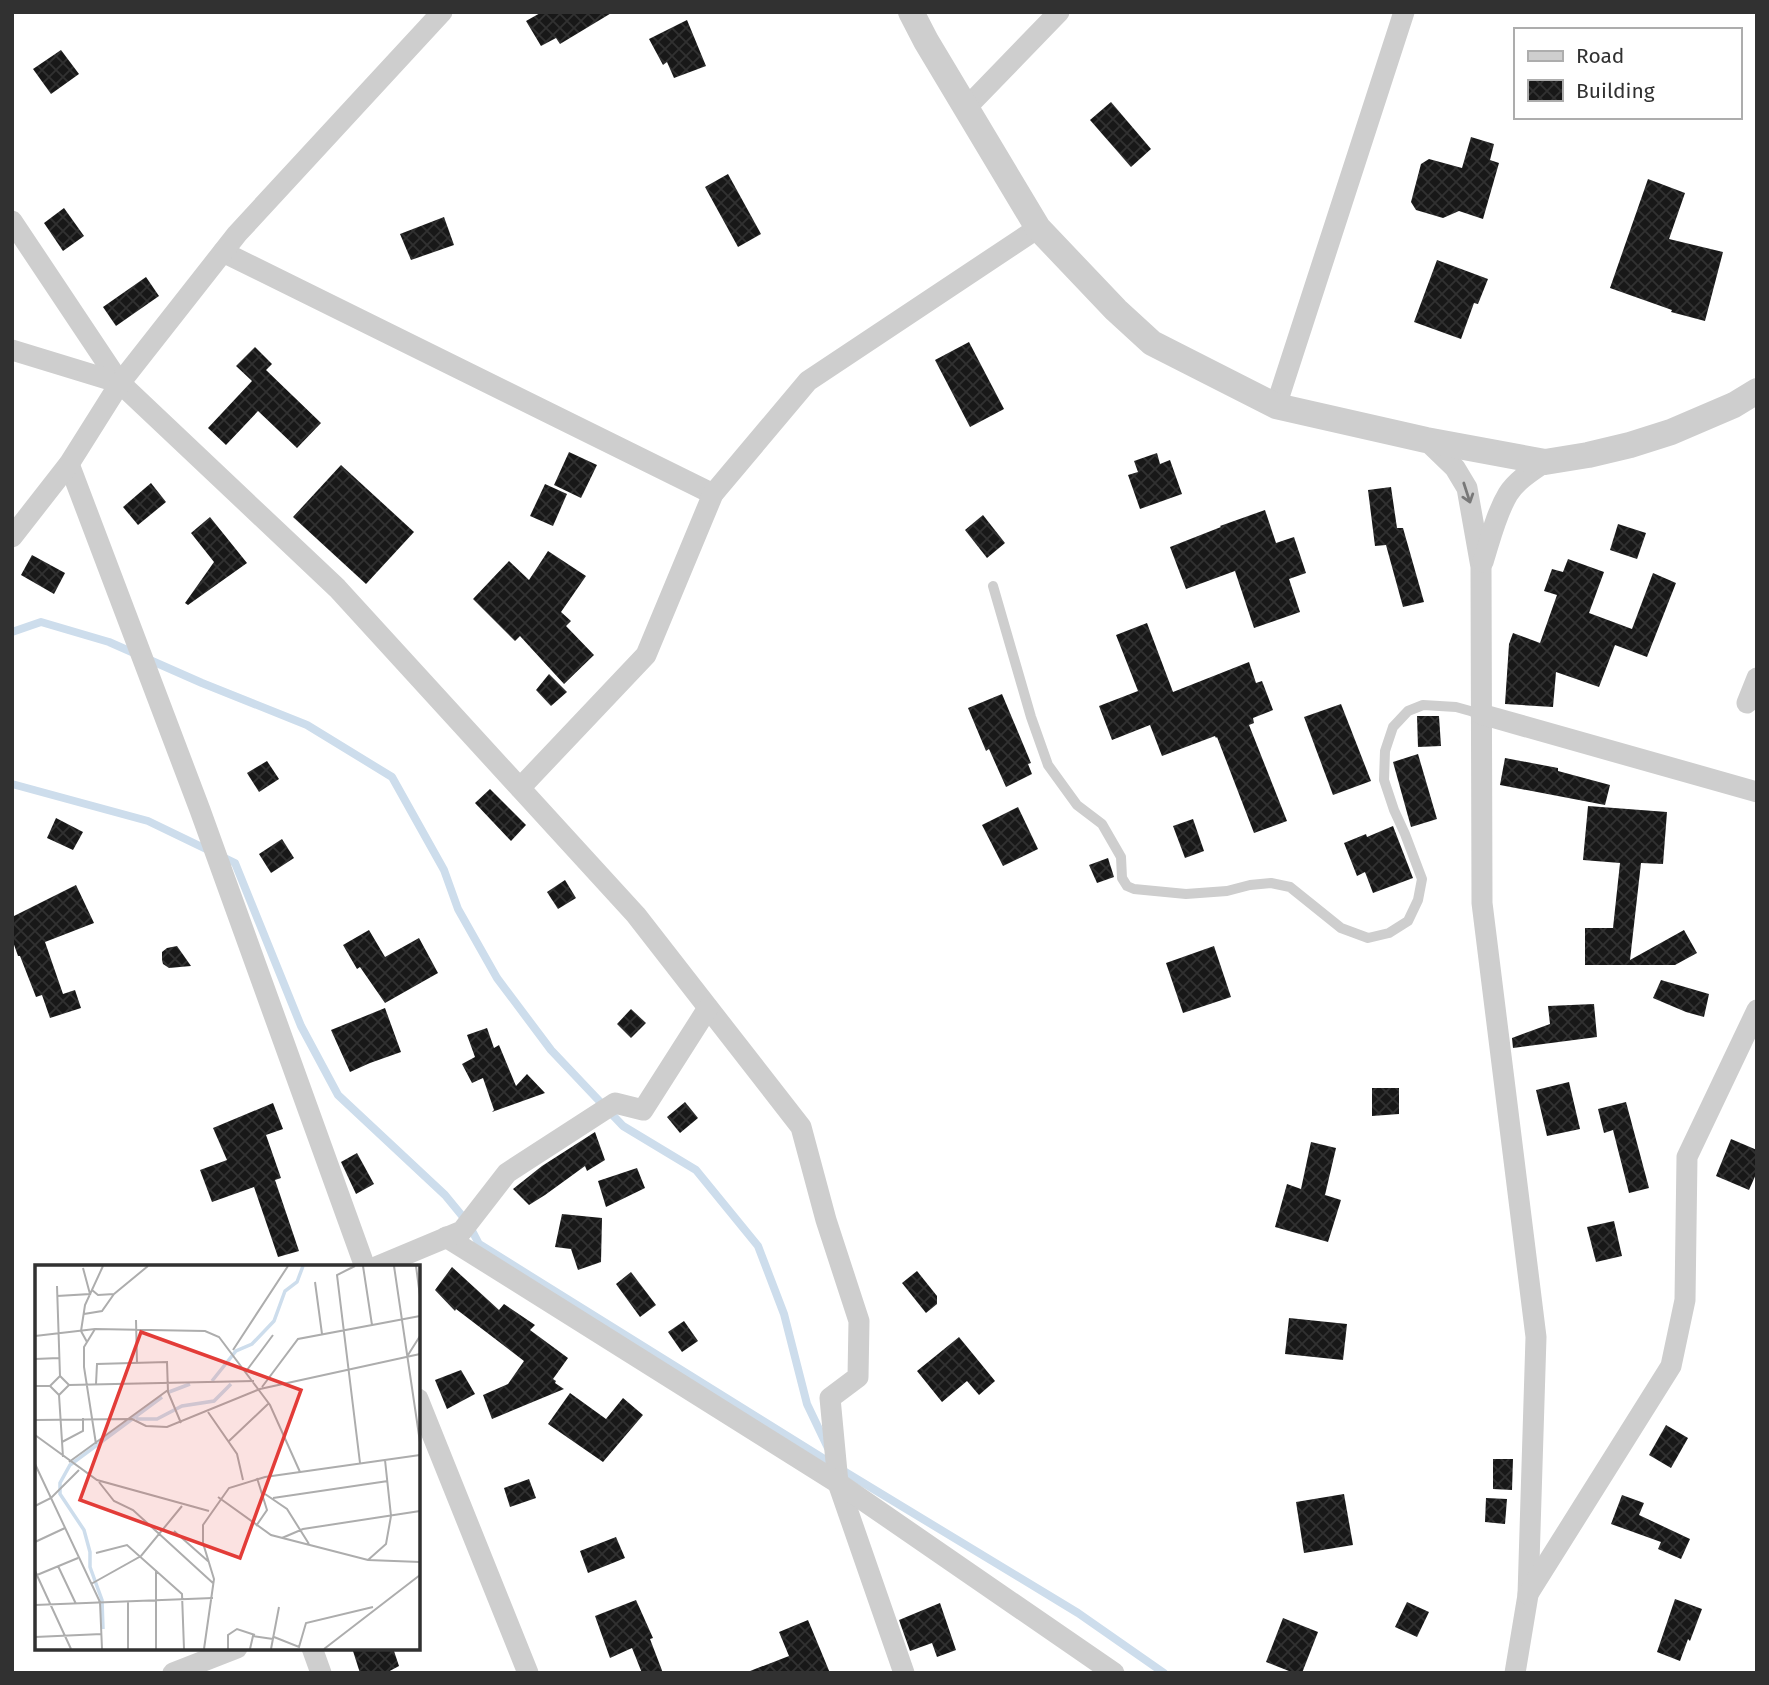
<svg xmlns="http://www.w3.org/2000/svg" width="1769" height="1685" font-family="'Fira Sans',sans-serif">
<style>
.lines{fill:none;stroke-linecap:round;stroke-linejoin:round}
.stream{stroke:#cdddec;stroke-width:8}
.building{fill:url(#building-cross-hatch)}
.service{stroke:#cecece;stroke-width:10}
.minor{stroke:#cecece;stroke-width:21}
.tertiary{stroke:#cecece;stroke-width:26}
.oneway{stroke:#787878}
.inset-river{fill:none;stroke:#cdddec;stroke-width:3.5}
.inset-road{fill:none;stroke:#adadad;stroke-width:2}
.view{fill:#e33c38;fill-opacity:0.15;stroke:#e33c38;stroke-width:3.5}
.inset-edge{fill:none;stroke:#313131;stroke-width:3.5}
</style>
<defs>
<pattern id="building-cross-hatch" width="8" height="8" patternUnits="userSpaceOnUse" patternTransform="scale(1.75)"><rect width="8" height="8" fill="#181818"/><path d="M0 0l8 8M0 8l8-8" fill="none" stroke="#313131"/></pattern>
</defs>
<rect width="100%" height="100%" fill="#fff"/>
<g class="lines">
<!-- stream -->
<g class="stream">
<polyline points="12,632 41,622 109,642 202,683 307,725 392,777 444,870 458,909 497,978 551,1050 623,1126 696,1170 758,1246 784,1314 807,1404 828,1448"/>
<polyline points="12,784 148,821 235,863 301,1026 338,1095 445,1195 468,1223 479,1244 837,1467 1078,1613 1164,1673"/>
</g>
</g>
<!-- building -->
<g class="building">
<polygon points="542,12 613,12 560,44 556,38 541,46 526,21"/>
<polygon points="687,20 706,66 674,78 667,62 663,65 649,39"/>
<polygon points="61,50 79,74 51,94 33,69"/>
<polygon points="1111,102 1151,149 1131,167 1090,120"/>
<polygon points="1471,137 1494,144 1490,160 1499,163 1483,219 1459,211 1443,218 1416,210 1411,202 1421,164 1429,159 1462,168"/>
<polygon points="728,174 761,234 738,247 705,187"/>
<polygon points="1648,179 1685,193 1669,239 1723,252 1705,321 1671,312 1672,310 1610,288"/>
<polygon points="64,208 84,236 63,251 44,223"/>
<polygon points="444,217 454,245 411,260 400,234"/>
<polygon points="1437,260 1488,279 1478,304 1474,303 1461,339 1414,322"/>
<polygon points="146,277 159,296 116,326 103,307"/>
<polygon points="969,342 1004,409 970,427 935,360"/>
<polygon points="255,347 272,364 266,370 321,423 297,448 258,411 226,445 208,428 252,381 236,366"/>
<polygon points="569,452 597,465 581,498 554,485"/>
<polygon points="1157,453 1160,464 1170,460 1182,494 1140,509 1128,475 1138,472 1134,461"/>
<polygon points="341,465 414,532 366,584 293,517"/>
<polygon points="151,483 166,502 138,525 123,507"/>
<polygon points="545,484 567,494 553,526 530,516"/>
<polygon points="1391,487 1397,528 1403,528 1424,602 1403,607 1386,545 1375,546 1368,490"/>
<polygon points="1265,510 1276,543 1294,537 1306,573 1289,579 1300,612 1254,628 1235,571 1186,589 1170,547 1221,527 1220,526"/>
<polygon points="983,515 1005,543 987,558 965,530"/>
<polygon points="210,517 247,563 188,605 185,603 214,562 191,533"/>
<polygon points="1618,524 1646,533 1637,559 1610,550"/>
<polygon points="548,551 586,576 561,612 571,621 566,626 594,655 564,684 520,636 515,641 473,599 509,561 529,580"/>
<polygon points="32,555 65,573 54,594 21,575"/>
<polygon points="1568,559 1604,572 1589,613 1632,629 1653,573 1676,583 1647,657 1615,645 1599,687 1556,672 1553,707 1505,704 1509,644 1513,633 1540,643 1557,595 1544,591 1552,569 1563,572"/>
<polygon points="1147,623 1173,692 1249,662 1256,683 1262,681 1273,710 1253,718 1254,723 1249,725 1287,821 1254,833 1217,737 1216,738 1215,736 1162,756 1150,725 1112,740 1099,706 1138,691 1116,635"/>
<polygon points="549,674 567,692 551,706 536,690"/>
<polygon points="1002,694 1031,763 1028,764 1032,774 1006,787 989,749 986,751 968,708"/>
<polygon points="1341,704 1371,781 1333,795 1304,717"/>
<polygon points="1417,716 1439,716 1441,746 1418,747"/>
<polygon points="1418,754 1437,819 1411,827 1393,762"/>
<polygon points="1505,758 1558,768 1558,771 1610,785 1605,805 1500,785"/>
<polygon points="267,761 279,779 259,792 247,773"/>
<polygon points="490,789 526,825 511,841 475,803"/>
<polygon points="1588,806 1667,812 1663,864 1641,863 1630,960 1684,930 1697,953 1675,965 1585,965 1585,928 1613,928 1620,863 1583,860"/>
<polygon points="1018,807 1038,849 1003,866 982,825"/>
<polygon points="56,818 83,832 73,850 47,838"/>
<polygon points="1193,819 1204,851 1185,858 1173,826"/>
<polygon points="1393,826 1413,878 1373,893 1365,872 1357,876 1344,843 1366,834 1367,837"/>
<polygon points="282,839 294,858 271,873 259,854"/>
<polygon points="1108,858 1114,877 1097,883 1089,865"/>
<polygon points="565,880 576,898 558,909 547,892"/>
<polygon points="76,885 94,923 45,942 63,994 75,990 81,1008 50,1018 42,995 36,997 20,956 18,956 12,939 12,917"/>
<polygon points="369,930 385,957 419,938 438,973 385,1003 360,967 357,969 343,945"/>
<polygon points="177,946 191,966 169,968 163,964 162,960 162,952 167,948"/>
<polygon points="1214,946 1231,997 1183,1013 1166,963"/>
<polygon points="1661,980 1709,994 1704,1017 1686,1012 1653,998"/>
<polygon points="1594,1004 1597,1037 1513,1048 1512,1038 1550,1024 1548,1006"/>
<polygon points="385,1008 401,1052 370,1063 350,1072 331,1030"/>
<polygon points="631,1009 646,1023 631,1038 617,1024"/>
<polygon points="487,1028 494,1048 499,1045 516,1086 527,1074 545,1093 492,1112 494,1110 483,1078 472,1083 462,1064 475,1057 467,1035"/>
<polygon points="1569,1082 1580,1129 1547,1136 1536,1090"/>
<polygon points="1372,1088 1399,1088 1399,1114 1372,1116"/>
<polygon points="685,1102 698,1118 680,1133 667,1117"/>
<polygon points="1626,1102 1649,1188 1629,1193 1613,1130 1604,1133 1598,1109"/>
<polygon points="273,1103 283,1129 266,1135 281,1178 275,1180 299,1251 278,1257 254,1187 212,1202 200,1170 227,1160 213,1128"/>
<polygon points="595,1132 605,1160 587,1171 585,1166 545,1195 529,1205 513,1189 542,1166"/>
<polygon points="1731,1139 1757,1150 1757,1172 1749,1190 1716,1176"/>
<polygon points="1311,1142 1336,1148 1325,1195 1341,1200 1328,1242 1275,1227 1287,1184 1301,1189"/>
<polygon points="357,1153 374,1184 356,1194 341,1162"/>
<polygon points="637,1168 645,1188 606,1207 598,1181"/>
<polygon points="562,1214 602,1218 601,1262 578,1270 571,1249 555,1247"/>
<polygon points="1614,1221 1622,1256 1596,1262 1587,1227"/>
<polygon points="452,1267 499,1310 504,1304 535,1325 530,1330 568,1358 553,1379 556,1381 555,1383 564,1389 492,1419 483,1395 508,1384 524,1361 456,1309 455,1311 435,1290"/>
<polygon points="917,1271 937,1296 937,1304 926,1313 902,1283"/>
<polygon points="631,1272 656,1305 640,1317 616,1284"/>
<polygon points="1289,1318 1347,1324 1343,1360 1285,1354"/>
<polygon points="684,1321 698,1341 682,1352 668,1332"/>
<polygon points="959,1337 995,1381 979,1395 967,1381 942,1402 917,1371"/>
<polygon points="461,1370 475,1394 447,1409 435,1380"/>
<polygon points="570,1393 606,1419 623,1398 643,1415 603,1462 548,1424"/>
<polygon points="1666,1425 1688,1438 1671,1468 1649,1455"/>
<polygon points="1493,1459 1513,1459 1512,1490 1493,1489"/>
<polygon points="529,1479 536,1498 510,1507 504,1488"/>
<polygon points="1344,1494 1353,1545 1304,1553 1296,1502"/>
<polygon points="1622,1495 1644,1503 1639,1515 1690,1539 1681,1559 1658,1549 1661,1542 1611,1524"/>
<polygon points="1486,1498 1507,1499 1505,1524 1485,1522"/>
<polygon points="616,1537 625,1558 588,1573 580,1551"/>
<polygon points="1675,1599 1702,1609 1690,1641 1688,1639 1680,1661 1657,1652"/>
<polygon points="636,1600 653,1638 650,1639 663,1673 642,1673 632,1648 610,1658 595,1616"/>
<polygon points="1407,1602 1429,1612 1417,1637 1395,1627"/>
<polygon points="940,1603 956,1650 937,1657 932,1643 910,1651 899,1620"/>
<polygon points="1283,1618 1318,1632 1302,1673 1294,1673 1266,1662"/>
<polygon points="808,1620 830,1673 751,1673 750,1671 789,1656 779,1632"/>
<polygon points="352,1648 393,1648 399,1666 386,1673 360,1673"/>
</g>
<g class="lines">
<!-- service -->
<polyline class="service" points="993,586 1031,717 1048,765 1077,805 1102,824 1121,857 1122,878 1127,886 1134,889 1186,894 1227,891 1250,885 1271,883 1290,887 1341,928 1368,938 1389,933 1408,921 1418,900 1422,879 1405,834 1394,810 1384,780 1385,751 1393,727 1408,711 1423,705 1456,707 1481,714"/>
<!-- minor -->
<g class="minor">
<polyline points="966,108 1059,12"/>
<polyline points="12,221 120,383 337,588 636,915 801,1127 826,1220 859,1321 858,1377 830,1398 838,1483 904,1673"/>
<polyline points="223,252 713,494"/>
<polyline points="12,350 120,383"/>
<polyline points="1276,406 1404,12"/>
<polyline points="1426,440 1455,468 1467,488 1481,567 1482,903 1536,1337 1528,1595 1515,1673"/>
<polyline points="69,464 200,810 365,1267"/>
<polyline points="12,537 69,464 120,383 237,234 442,12"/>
<path d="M1483 562C1490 540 1496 514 1508 494 1517 480 1532 471 1545 462"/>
<polyline points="1747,703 1757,678"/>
<polyline points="1481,714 1757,792"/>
<polyline points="520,788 646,655 713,494 808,381 1038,228"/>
<polyline points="446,1237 838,1483 1114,1673"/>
<polyline points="376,1267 462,1231 507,1173 615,1103 643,1110 708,1008"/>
<polyline points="418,1399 528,1673"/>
<polyline points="1528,1594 1671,1366 1685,1300 1687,1157 1757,1010"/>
<polyline points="312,1648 321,1673"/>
<polyline points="173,1673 237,1648"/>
</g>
<!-- tertiary -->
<polyline class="tertiary" points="911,12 926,41 1038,228 1116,310 1152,343 1276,406 1426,440 1545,462 1588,455 1630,445 1671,432 1734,405 1757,391"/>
</g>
<!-- one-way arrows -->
<defs><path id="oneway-shaft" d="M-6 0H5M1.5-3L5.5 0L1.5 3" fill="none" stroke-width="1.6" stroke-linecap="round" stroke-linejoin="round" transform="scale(1.75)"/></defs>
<use class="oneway" href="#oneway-shaft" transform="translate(1467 493) rotate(72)"/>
<!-- overview -->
<g transform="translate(35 1265)">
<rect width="385" height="385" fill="#fff"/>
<path class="inset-river" d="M177 116 201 86 217 79 239 56 250 26 262 17 268 1M134 127 155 119M101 154H122L147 141 179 136 196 119M68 364 67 335 55 302V287L49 265 25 229V218L35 200 127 132"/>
<path class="inset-road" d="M320 1 302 10 325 198M328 1 337 60M359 1 385 177M381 1 385 31M280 17 287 69M22 21 25 111M57 25 63 30 79 29 113 1M22 31 55 29 48 3M49 49 67 46 79 29M101 55 102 98M60 64 49 82V102L61 179M0 71 60 64 170 66 184 72 235 140 265 207M52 77 46 66 50 40 68 1M198 85 253 1M373 90 385 71M0 94 24 93M212 105 238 70M61 119 62 99 132 97 133 127 146 158M0 121H15L25 111 34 120M15 121 24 130 34 120 219 116M227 122 263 74 385 51M24 130 28 192M173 147 202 189 208 215M0 155 97 154 111 161 132 162 225 124 385 89M0 170 62 215 174 246M194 176 233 139M27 177 48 166V153M34 197 133 125M0 199 65 337 67 384M64 217 79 236 98 245 179 319M230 229 252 244 274 279M183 232 236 270 333 295 385 297M238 233 353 216M0 241 16 233 44 205M221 261 232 245 222 213M139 266 174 297M247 273 268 264 385 246M0 277 30 263M61 288 92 280 147 329 149 384M333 295 351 279 356 251 350 195M23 301 41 339M0 306 36 384M2 310 43 293M56 319 106 291 147 241M0 340 178 333M0 372 67 369M239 372 264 382 271 358 338 342M93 384V336M121 384V305M169 384 179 314 168 278V260L194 223 230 212 385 190M193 384V370L202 364 220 370M215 384 218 371 238 374M236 384 244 342M289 384 385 310"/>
<path class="view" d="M106 67 266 125 205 293 45 235Z"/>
<rect width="385" height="385" class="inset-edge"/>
</g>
<!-- border -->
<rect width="1769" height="1685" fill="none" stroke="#313131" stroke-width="28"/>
<!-- legend -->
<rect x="1514" y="28" width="228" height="91" fill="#ffffff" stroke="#adadad" stroke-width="2"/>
<rect x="1528" y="51" width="35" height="10" fill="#cecece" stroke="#adadad" stroke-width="2"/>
<text x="1576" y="63" font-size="21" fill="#313131">Road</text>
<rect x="1528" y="80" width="35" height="21" fill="url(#building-cross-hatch)" stroke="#adadad" stroke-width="2"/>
<text x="1576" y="98" font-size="21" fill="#313131">Building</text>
</svg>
